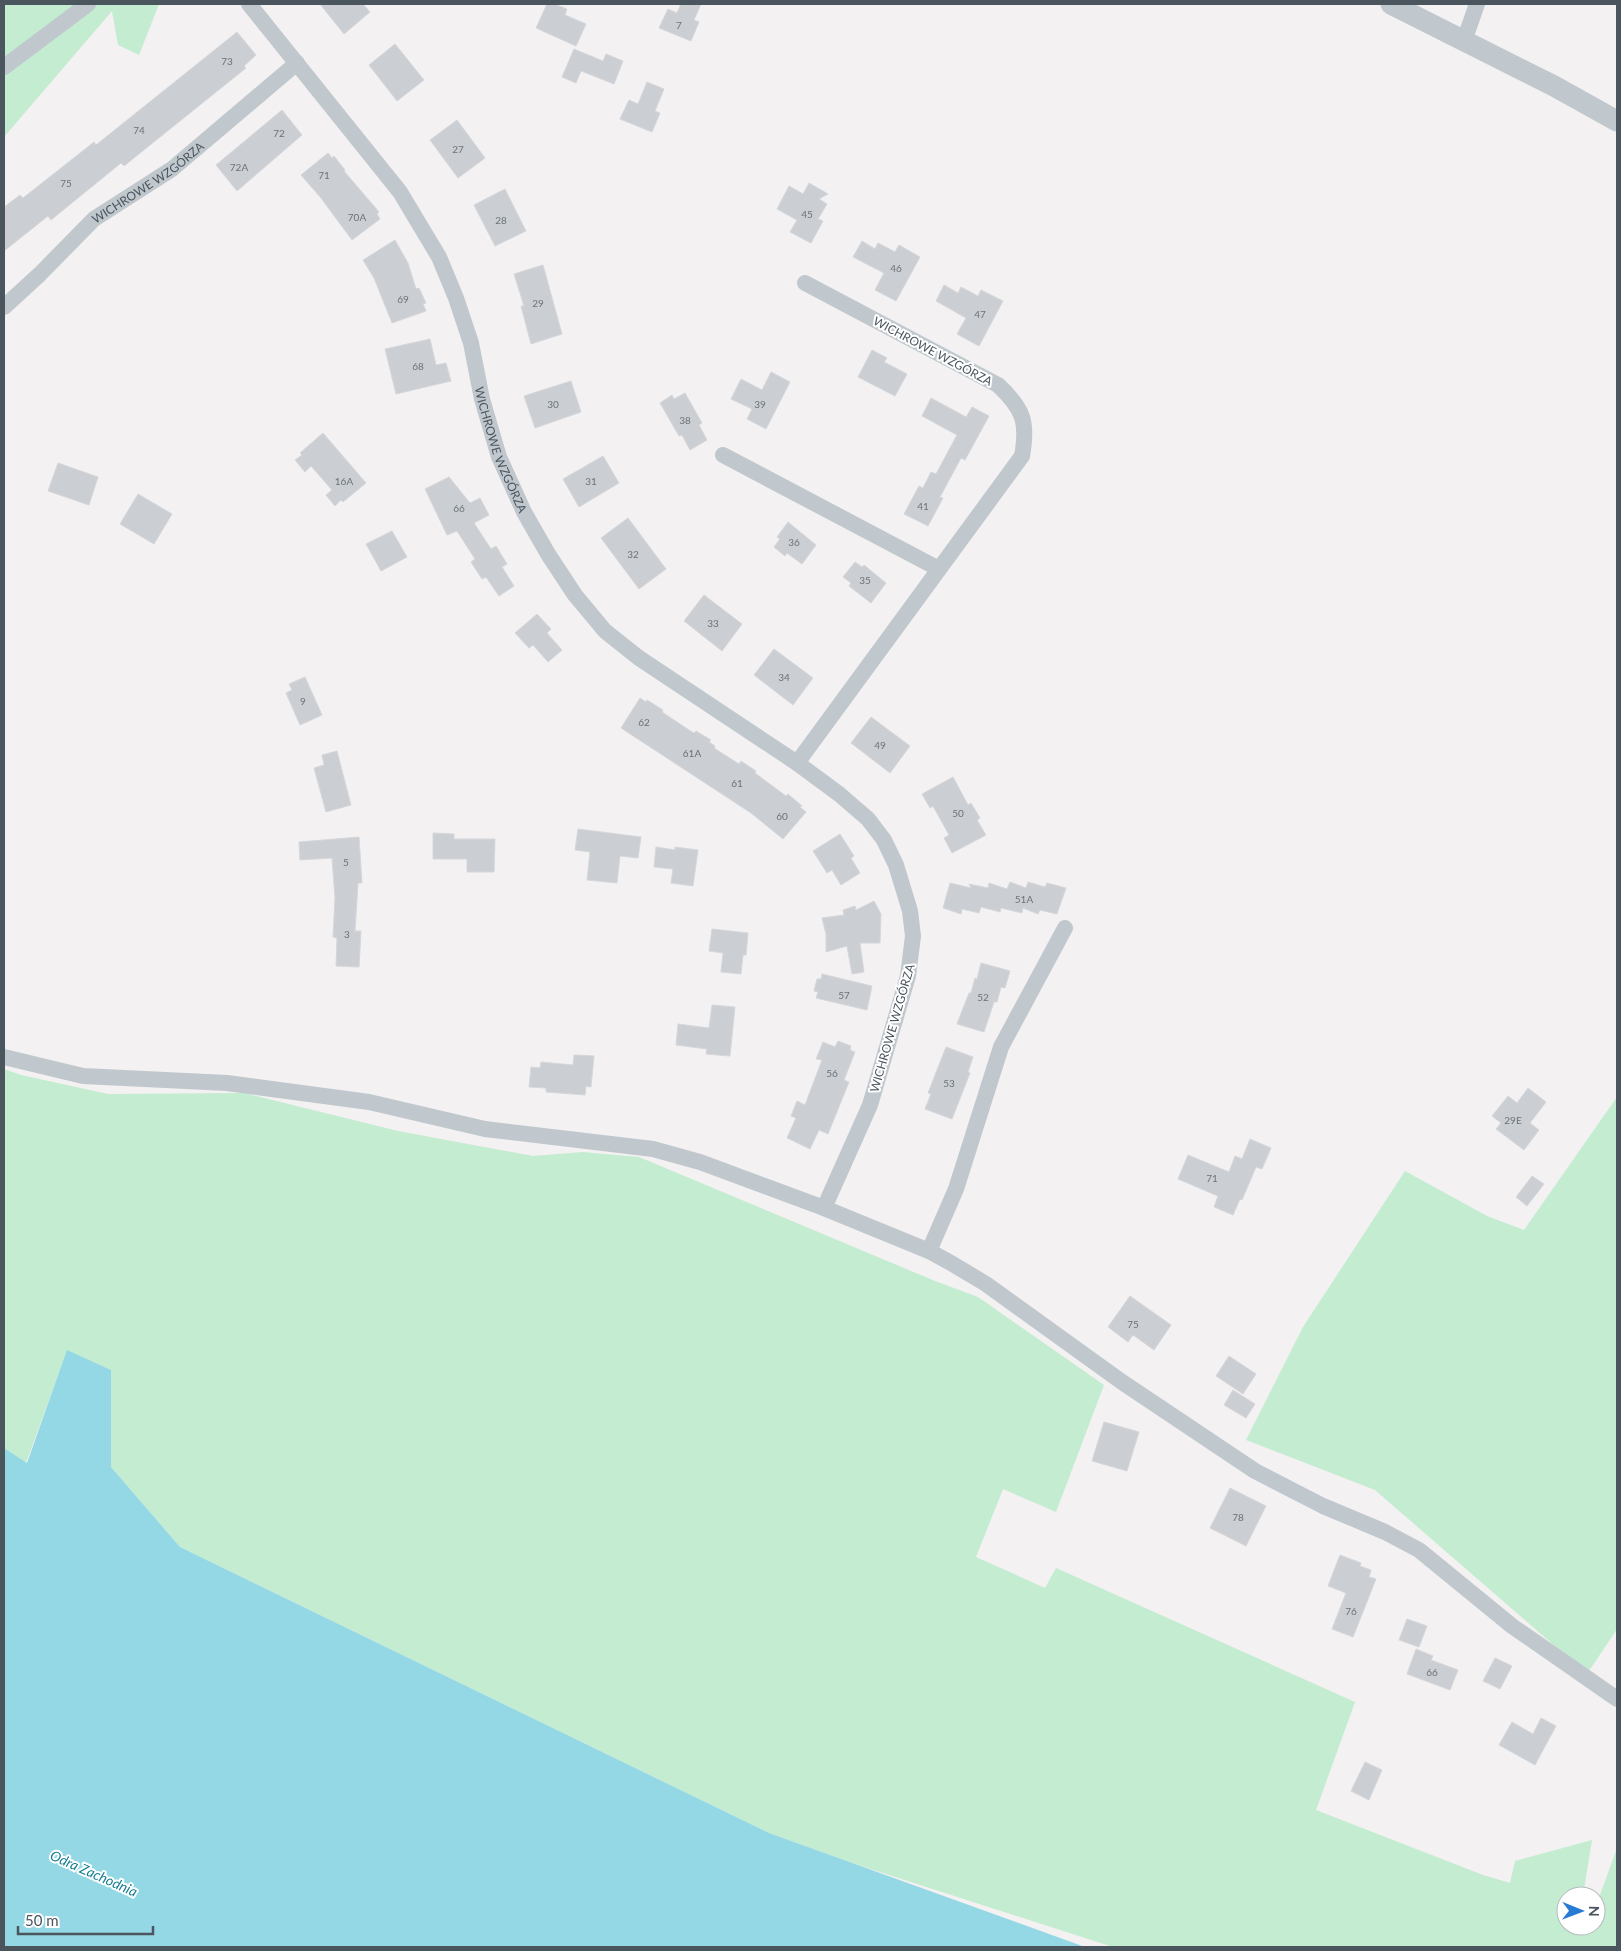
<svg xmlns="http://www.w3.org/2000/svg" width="1621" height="1951" font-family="Lato,sans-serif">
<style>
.green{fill:#c3ecd1}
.water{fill:#94d8e5}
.building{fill:#cbced3;stroke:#d5d7db}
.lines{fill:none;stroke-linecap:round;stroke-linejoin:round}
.minor{stroke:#c0c8ce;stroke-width:16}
.tertiary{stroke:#c0c8ce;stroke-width:21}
.labels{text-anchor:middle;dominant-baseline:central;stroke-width:4;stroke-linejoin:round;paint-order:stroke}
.number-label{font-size:10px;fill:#6a737a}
.street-label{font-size:12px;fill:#4a555d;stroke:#fff}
.water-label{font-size:14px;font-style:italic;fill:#177e93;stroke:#fff}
</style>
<rect width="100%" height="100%" fill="#f3f1f1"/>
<!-- green -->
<g class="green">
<polygon points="4,4 159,4 139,55 118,45 112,11 4,137"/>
<polygon points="4,1069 21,1075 108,1094 244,1093 398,1131 533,1156 582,1152 639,1157 935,1281 978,1297 1104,1385 1056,1512 1003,1489 976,1557 1045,1588 1056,1568 1355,1702 1316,1810 1483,1875 1510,1883 1515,1861 1592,1840 1583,1896 1566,1896 1566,1926 1596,1926 1596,1906 1617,1848 1617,1947 1113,1947 852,1863 769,1833 180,1547 111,1467 111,1370 67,1351 26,1463 4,1448"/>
<polygon points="1617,1097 1617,1629 1587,1674 1375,1490 1246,1440 1303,1327 1405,1171 1487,1216 1524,1230"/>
</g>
<!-- water -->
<polygon class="water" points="67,1350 111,1370 111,1467 180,1547 769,1833 1085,1947 4,1947 4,1448 27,1463"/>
<!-- building -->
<g class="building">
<polygon points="320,4 363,4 370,12 344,34"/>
<polygon points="547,4 554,4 567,9 565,15 586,24 576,46 536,28"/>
<polygon points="681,4 701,4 694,20 699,22 691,41 659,28 668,9 677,13"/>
<polygon points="237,32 256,55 244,66 246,68 124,166 121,163 62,211 51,220 48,216 4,251 4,207 20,195 23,198 94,142 96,145"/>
<polygon points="395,44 424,80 397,101 369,65"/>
<polygon points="574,49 603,61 606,54 623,61 614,84 581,71 576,83 562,77"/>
<polygon points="647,82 664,89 655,111 660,113 652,132 620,119 629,100 638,104"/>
<polygon points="282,110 302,135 237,191 216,165"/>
<polygon points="457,120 485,158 458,178 430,140"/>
<polygon points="328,153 332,158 334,156 345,170 344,171 379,212 377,214 380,219 352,240 321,198 301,175"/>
<polygon points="809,183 828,194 819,199 827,204 818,219 823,221 811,243 790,232 797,220 777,209 789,186 803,194"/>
<polygon points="505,189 526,231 495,246 474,205"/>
<polygon points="395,240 408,263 416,289 419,288 426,303 423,304 426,311 392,323 374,278 363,260"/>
<polygon points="862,241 875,249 878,243 895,252 899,245 920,257 896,301 875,290 884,273 853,257"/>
<polygon points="543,265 562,334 531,344 521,306 524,306 514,274"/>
<polygon points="944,285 958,293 961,287 978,296 981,290 1003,301 979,346 957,334 966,318 936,301"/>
<polygon points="430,339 436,365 446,363 451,381 396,394 385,349"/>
<polygon points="872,350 887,358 884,362 907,374 895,396 858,377"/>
<polygon points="771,372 790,382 766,429 747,419 752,409 731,399 741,379 762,390"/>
<polygon points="571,381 581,412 535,428 524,396"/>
<polygon points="685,393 702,423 699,425 707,440 690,450 682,435 679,436 660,403 672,395 674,399"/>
<polygon points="931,398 966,417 972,407 989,416 965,460 961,458 940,497 943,498 928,526 904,514 919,486 923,488 931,472 936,474 957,435 922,416"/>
<polygon points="323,433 366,483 343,502 341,500 335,506 326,495 332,490 311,466 305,472 295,460 302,455 300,453"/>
<polygon points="603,456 619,483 579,507 563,479"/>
<polygon points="58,463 98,477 89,505 48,491"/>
<polygon points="449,477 470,503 480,498 489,515 474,523 491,549 496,546 507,564 502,567 514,586 499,596 486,577 482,579 471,562 475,559 457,531 447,535 425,489"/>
<polygon points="138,494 172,514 154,544 120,524"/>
<polygon points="628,518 666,569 639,589 601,538"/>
<polygon points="788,522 816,545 802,564 787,553 785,556 774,547 780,539 777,537"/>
<polygon points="392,531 407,557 381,571 366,544"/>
<polygon points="855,562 862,567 864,565 886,583 871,603 849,586 851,583 843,577"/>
<polygon points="704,595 742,624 722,651 684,621"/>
<polygon points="537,614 551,629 547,633 562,650 548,662 533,645 529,648 515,633"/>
<polygon points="774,649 813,678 793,705 754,675"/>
<polygon points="305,677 322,715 300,725 286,693 292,690 289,684"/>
<polygon points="640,698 646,702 647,700 663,710 662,712 689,730 694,733 696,731 711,740 709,742 715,746 714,748 739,764 741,761 756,771 755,773 786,796 788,794 802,806 800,807 806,812 783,839 751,813 621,728"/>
<polygon points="871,717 910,746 890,773 851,743"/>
<polygon points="337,751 351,805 326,812 314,768 324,765 322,755"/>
<polygon points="953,777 968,805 971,803 980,818 977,820 986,835 952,853 944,838 949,835 933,806 930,808 922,794"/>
<polygon points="578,829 641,837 638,858 620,856 617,883 587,880 590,852 575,850"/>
<polygon points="433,833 454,834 454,839 495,839 494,872 467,872 467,859 433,859"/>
<polygon points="840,834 854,856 851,858 860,873 841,885 832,870 827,873 813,851"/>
<polygon points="359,837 362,883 358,883 355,931 361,931 359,967 336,966 337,938 333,937 335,898 332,858 300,860 299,842"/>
<polygon points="656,847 675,850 675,847 698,850 693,886 671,883 673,869 654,867"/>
<polygon points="1010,882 1026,888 1028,882 1045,887 1047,883 1066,888 1057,914 1040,910 1038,914 1023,908 1022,913 1001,908 1000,912 981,907 979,913 962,909 961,914 943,908 950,883 971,888 969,884 988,888 989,883 1007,889"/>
<polygon points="874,901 881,914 880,943 860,943 864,972 852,974 847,946 826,952 826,934 822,918 844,915 843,910 855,906 856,910"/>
<polygon points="712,929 748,933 746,955 743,955 741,974 721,972 723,953 709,951"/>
<polygon points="981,963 1010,971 1005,988 1001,987 997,1002 994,1002 984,1032 957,1024 969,993 971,993 975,978 977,979"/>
<polygon points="822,974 872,986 867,1010 816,998 818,992 814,991 817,979 821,979"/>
<polygon points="712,1005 735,1007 730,1056 706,1054 707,1049 676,1045 678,1024 709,1028"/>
<polygon points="838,1041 851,1046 850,1050 855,1052 844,1080 849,1082 828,1134 819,1130 810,1149 787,1138 796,1118 791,1116 797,1101 805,1105 822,1060 816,1059 823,1042 835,1047"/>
<polygon points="946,1047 973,1057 968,1072 970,1073 952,1119 925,1109 931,1094 928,1093"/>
<polygon points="574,1055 594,1056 591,1087 586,1086 585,1095 546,1092 546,1088 529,1087 531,1067 540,1068 541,1062 573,1065"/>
<polygon points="1528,1088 1546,1102 1530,1123 1539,1130 1524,1150 1496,1129 1501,1123 1492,1116 1508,1096 1517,1103"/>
<polygon points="1250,1139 1271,1148 1262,1169 1256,1167 1242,1200 1240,1199 1233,1215 1214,1207 1218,1196 1178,1179 1188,1155 1229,1172 1235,1156 1242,1159"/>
<polygon points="1532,1176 1544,1184 1527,1206 1516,1197"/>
<polygon points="1130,1296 1171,1325 1154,1350 1133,1335 1128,1342 1108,1327"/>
<polygon points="1229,1356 1256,1374 1243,1394 1216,1376"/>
<polygon points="1233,1390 1255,1404 1246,1418 1224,1405"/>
<polygon points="1104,1422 1139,1432 1127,1471 1092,1461"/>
<polygon points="1230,1488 1266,1506 1246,1546 1210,1528"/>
<polygon points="1340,1555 1361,1563 1360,1566 1371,1570 1369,1577 1376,1579 1353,1637 1332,1629 1346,1593 1328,1586"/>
<polygon points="1407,1619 1427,1626 1419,1647 1399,1640"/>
<polygon points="1416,1649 1433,1656 1431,1660 1458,1670 1450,1690 1407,1674"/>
<polygon points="1495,1658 1512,1666 1500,1689 1483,1681"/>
<polygon points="1541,1718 1556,1726 1535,1765 1499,1745 1512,1722 1533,1734"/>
<polygon points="1365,1762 1382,1770 1369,1800 1351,1791"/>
</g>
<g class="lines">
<!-- minor -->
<g class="minor">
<path id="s1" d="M249 4 400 192 439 257 456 298 471 343 482 399 499 457 524 512 548 554 575 595 605 631 639 658 797 763 839 794 868 819 884 840 896 865 910 911 913 936 908 976 870 1105 824 1208"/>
<polyline points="1464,41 1477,4"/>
<polyline points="4,67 88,4"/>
<path id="s2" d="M4 307 40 274 94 219 172 169 297 63"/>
<polyline points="723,455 939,569"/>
<path d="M797 763 1022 456C1028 423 1024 409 998 385L805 283"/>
<polyline points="4,1057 83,1076 227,1083 369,1102 485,1129 653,1149 700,1162 824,1208 929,1251 951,1263 986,1284 1122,1382 1255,1471 1323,1506 1385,1532 1419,1550 1512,1626 1617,1699"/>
<polyline points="929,1251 956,1189 1001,1047 1065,928"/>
</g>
<!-- tertiary -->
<polyline class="tertiary" points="1391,4 1554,86 1617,121"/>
</g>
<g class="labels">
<!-- number labels -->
<g class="number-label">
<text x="679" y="25">7</text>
<text x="227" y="61">73</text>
<text x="139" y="130">74</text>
<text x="279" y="133">72</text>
<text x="458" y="149">27</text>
<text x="239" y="167">72A</text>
<text x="324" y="175">71</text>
<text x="66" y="183">75</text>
<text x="807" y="214">45</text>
<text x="357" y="217">70A</text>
<text x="501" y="220">28</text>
<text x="896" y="268">46</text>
<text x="403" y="299">69</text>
<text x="538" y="303">29</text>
<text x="980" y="314">47</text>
<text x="418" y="366">68</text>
<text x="553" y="404">30</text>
<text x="760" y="404">39</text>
<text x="685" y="420">38</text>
<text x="344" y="481">16A</text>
<text x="591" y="481">31</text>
<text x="923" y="506">41</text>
<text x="459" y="508">66</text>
<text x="794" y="542">36</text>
<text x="633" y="554">32</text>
<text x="865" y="580">35</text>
<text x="713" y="623">33</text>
<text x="784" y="677">34</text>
<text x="303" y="701">9</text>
<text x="644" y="722">62</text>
<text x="880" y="745">49</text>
<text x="692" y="753">61A</text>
<text x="737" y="783">61</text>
<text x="958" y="813">50</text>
<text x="782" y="816">60</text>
<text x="346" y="862">5</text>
<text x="1024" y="899">51A</text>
<text x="347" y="934">3</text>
<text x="844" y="995">57</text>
<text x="983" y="997">52</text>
<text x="832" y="1073">56</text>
<text x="949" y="1083">53</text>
<text x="1513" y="1120">29E</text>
<text x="1212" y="1178">71</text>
<text x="1133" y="1324">75</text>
<text x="1238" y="1517">78</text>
<text x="1351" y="1611">76</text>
<text x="1432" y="1672">66</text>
</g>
<!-- street labels -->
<g class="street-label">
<text stroke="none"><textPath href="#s2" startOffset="191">WICHROWE WZGÓRZA</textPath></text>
<text transform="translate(933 351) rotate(28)">WICHROWE WZGÓRZA</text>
<text stroke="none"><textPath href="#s1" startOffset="520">WICHROWE WZGÓRZA</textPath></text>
<text transform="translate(892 1028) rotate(-74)">WICHROWE WZGÓRZA</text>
</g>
<!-- water labels -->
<g class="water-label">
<text transform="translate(94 1873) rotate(24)">Odra Zachodnia</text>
</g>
</g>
<!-- border -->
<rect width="1621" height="1951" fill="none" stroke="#4a555d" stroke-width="10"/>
<!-- north arrow -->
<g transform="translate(1581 1911) rotate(91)"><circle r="24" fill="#ffffff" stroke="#b7bbbe"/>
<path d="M0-4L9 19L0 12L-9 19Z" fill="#287bd5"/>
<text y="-8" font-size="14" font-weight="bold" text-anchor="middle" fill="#4a555d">N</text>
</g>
<!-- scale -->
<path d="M18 1926v8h135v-8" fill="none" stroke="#4a555d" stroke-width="2.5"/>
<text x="25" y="1926" font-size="15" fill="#4a555d" stroke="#ffffff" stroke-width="4" paint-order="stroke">50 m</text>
</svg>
